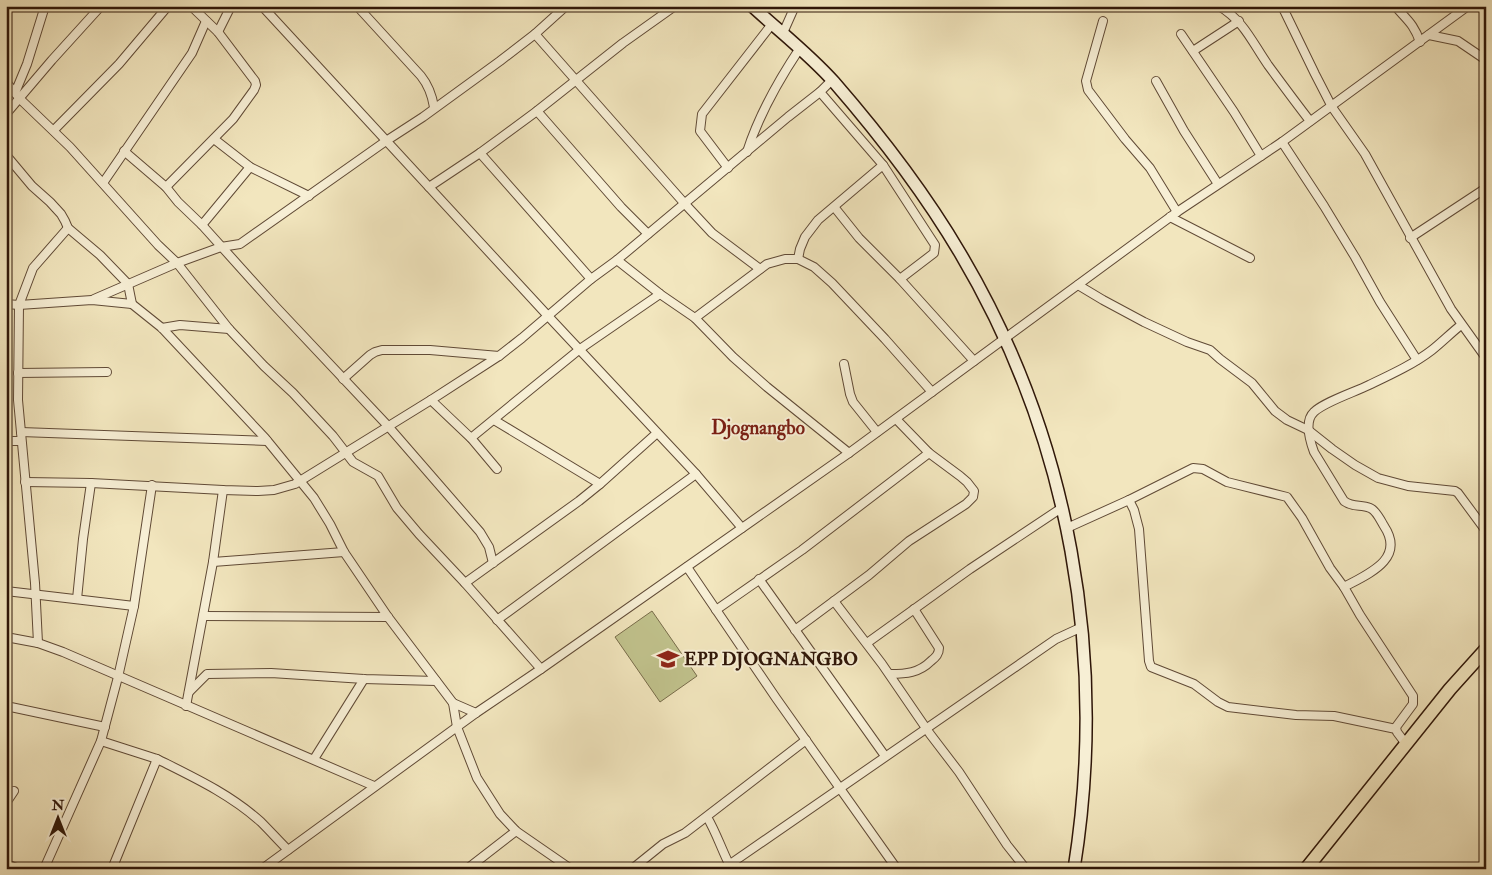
<svg xmlns="http://www.w3.org/2000/svg" width="1492" height="875" font-family="'IM FELL Double Pica',serif">
<style>
.pitch{fill:#c1c38d;stroke:#786c4a}
.lines{fill:none;stroke-linecap:round;stroke-linejoin:round}
.street-casing{stroke:#604a36;stroke-width:10}
.secondary-casing{stroke:#2f1608;stroke-width:14}
.primary-casing{stroke:#2f1608;stroke-width:15}
.street{stroke:#f7efd5;stroke-width:8}
.secondary{stroke:#f7efd5;stroke-width:11}
.primary{stroke:#f2e6be;stroke-width:12}
.labels{text-anchor:middle;dominant-baseline:central;stroke-width:4;stroke-linejoin:round;paint-order:stroke}
.poi-label{font-size:18px;font-weight:bold;fill:#2f1608;stroke:#f7efd5;text-anchor:start}
.neighbourhood-label{font-size:19px;font-weight:bold;fill:#7a1f14;stroke:#f7efd5}
</style>
<rect width="100%" height="100%" fill="#f2e6be"/>
<filter id="stains"><feTurbulence type="fractalNoise" baseFrequency=".004" numOctaves="4"/><feColorMatrix values="0 0 0 0 .2 0 0 0 0 .09 0 0 0 0 .02 0 0 0 .5 -.17"/></filter>
<radialGradient id="worn" r=".72"><stop offset=".6" stop-color="#630" stop-opacity="0"/><stop offset="1" stop-color="#630" stop-opacity=".3"/></radialGradient>
<!-- pitch -->
<polygon class="pitch" points="652,611 697,676 660,702 615,637"/>
<g class="lines">
<!-- street casing -->
<g class="street-casing">
<g id="street">
<polyline points="262,6 548,316 696,474 742,528"/>
<path d="M357 6 421 76C429 86 432 95 434 107"/>
<path d="M1219 6C1244 21 1252 42 1268 65 1282 84 1296 103 1310 121"/>
<polyline points="1282,6 1315,74 1332,107 1365,154 1451,309 1486,358"/>
<path d="M1395 6C1407 20 1414 24 1420 42"/>
<polyline points="1103,21 1086,81 1088,90 1125,139 1150,168 1177,212"/>
<polyline points="218,32 231,6"/>
<polyline points="783,33 795,6"/>
<polyline points="535,34 685,204 712,233 760,269"/>
<polyline points="1181,34 1234,112 1261,156"/>
<polyline points="1429,35 1458,41 1486,60"/>
<polyline points="1193,51 1239,21"/>
<polyline points="1156,81 1184,131 1218,184"/>
<polyline points="6,82 20,99 70,147 158,245 177,263 229,329 264,366 293,393 333,436 353,462 378,476 397,508 419,534 465,583 541,669"/>
<polyline points="820,92 883,165 935,245 934,253 900,279"/>
<polyline points="15,93 27,64 45,6"/>
<polyline points="537,111 621,207 648,234"/>
<polyline points="6,114 52,60 101,6"/>
<polyline points="54,130 119,64 168,6"/>
<polyline points="214,139 250,167 309,196"/>
<polyline points="1282,142 1324,206 1355,257 1380,302 1417,360"/>
<polyline points="124,151 166,187 178,202 202,225 275,306 388,426 480,532 489,547 493,563"/>
<path d="M747 152C759 114 778 81 800 48"/>
<polyline points="480,153 591,279"/>
<polyline points="6,155 32,186 50,202 61,214 65,221 68,228 100,255 128,284 132,304"/>
<polyline points="728,168 700,131 702,114 772,24"/>
<polyline points="103,183 192,53 206,21"/>
<polyline points="166,187 233,119 254,90 256,85 255,81 218,32 191,6"/>
<polyline points="429,187 480,153 537,111 623,43 675,6"/>
<polyline points="835,208 859,238 900,279 974,361"/>
<polyline points="1170,217 1250,258"/>
<polyline points="202,225 250,167"/>
<polyline points="1410,238 1486,188"/>
<polyline points="798,259 800,249 805,237 818,220 883,165"/>
<polyline points="617,260 660,294 695,318 733,357 767,387 849,453"/>
<polyline points="1078,285 1103,300 1144,322 1187,342 1210,350 1220,359 1252,383 1275,411 1287,420 1308,430 1332,449 1355,465 1378,478 1408,486 1455,491 1458,493 1486,531"/>
<polyline points="94,299 177,263 221,247 240,244 386,141 423,117 500,61 535,34 566,6"/>
<polyline points="6,304 19,305 92,300 132,304 162,328 265,438 314,498 330,524 344,552 388,617 453,703 457,727 477,778 500,814 516,831 571,869"/>
<polyline points="695,318 767,264 785,259 798,259 814,267 832,283 885,339 932,392"/>
<polyline points="162,328 180,325 229,329"/>
<polyline points="844,364 850,394 853,402 877,432"/>
<polyline points="18,373 107,372"/>
<polyline points="343,379 370,355 375,352 382,350 430,350 499,356"/>
<polyline points="431,400 471,438 497,469"/>
<polyline points="494,420 600,484"/>
<polyline points="21,432 267,441"/>
<polyline points="471,438 580,349 660,294"/>
<polyline points="6,441 21,441"/>
<polyline points="25,482 91,483 223,490 258,491 274,490 295,484 431,400 499,356 522,338 591,279 617,260 788,117 820,92 832,80"/>
<polyline points="1129,500 1134,510 1139,529 1149,661 1151,667 1194,684 1218,702 1228,707 1296,715 1334,716 1396,729"/>
<polyline points="1067,528 1129,500 1193,468 1203,469 1227,482 1287,497 1302,518 1330,568 1344,587 1360,615 1413,696 1413,704 1396,727 1397,732 1406,744"/>
<polyline points="213,562 344,552"/>
<polyline points="687,567 776,698 897,869"/>
<polyline points="759,579 885,756"/>
<polyline points="465,583 579,501 600,484 657,433"/>
<path d="M1344 587C1368 574 1406 559 1384 526 1381 521 1376 510 1370 508 1361 504 1353 508 1344 501L1314 452C1310 441 1304 421 1314 412 1324 402 1355 392 1369 385 1390 375 1414 364 1432 350 1442 342 1451 333 1461 325"/>
<polyline points="6,591 134,606"/>
<polyline points="77,599 83,539 91,483"/>
<polyline points="834,601 882,664 930,734 959,772 1007,845 1026,869"/>
<polyline points="716,610 802,550 929,453"/>
<polyline points="203,616 388,617"/>
<polyline points="497,620 696,474"/>
<polyline points="795,630 869,575 909,541 966,504 973,497 974,491 967,482 960,476 929,453 896,419"/>
<polyline points="6,637 38,643 63,652 374,786"/>
<polyline points="38,643 35,583 18,400 19,305 33,268 68,228"/>
<polyline points="867,643 970,569 1063,507"/>
<path d="M890 674C906 674 919 673 931 661 936 657 939 654 939 648L914 609"/>
<polyline points="189,692 207,674 271,673 364,679 436,681"/>
<polyline points="453,703 476,713"/>
<polyline points="6,706 105,727"/>
<polyline points="186,706 213,562 223,490"/>
<polyline points="101,741 157,759 112,869"/>
<path d="M157 759C193 777 230 794 261 822 270 831 279 841 288 850"/>
<polyline points="314,759 364,679"/>
<polyline points="6,803 14,791"/>
<path d="M707 817C716 832 721 848 729 864"/>
<polyline points="6,864 19,869"/>
<polyline points="44,869 101,741 118,677 134,606 152,485"/>
<polyline points="262,869 476,713 541,669 849,453 1177,212 1282,142 1468,6"/>
<polyline points="467,869 516,831"/>
<polyline points="632,869 663,844 685,833 806,740"/>
<polyline points="723,869 1056,639 1082,627"/>
</g>
</g>
<!-- secondary casing -->
<g class="secondary-casing">
<path id="secondary" d="M752 6C779 31 809 54 834 82 880 135 924 192 960 253 1070 438 1108 657 1074 869"/>
</g>
<!-- primary casing -->
<g class="primary-casing">
<polyline id="primary" points="1306,869 1450,689 1486,649"/>
</g>
<!-- street -->
<use href="#street" class="street"/>
<!-- secondary -->
<use href="#secondary" class="secondary"/>
<!-- primary -->
<use href="#primary" class="primary"/>
</g>
<!-- icons -->
<defs>
<g id="school-bare" transform="scale(1.725)"><path d="M0-5L7-2L0 1L-7-2ZM-4 1L0 2.5L4 1V4Q0 6-4 4Z" fill="#8f2418" stroke="#f7efd5" stroke-width="2.5" paint-order="stroke"/></g>
</defs>
<g fill-rule="evenodd">
<use href="#school-bare" x="668" y="659"/>
</g>
<g class="labels">
<!-- poi labels -->
<g class="poi-label">
<text x="684" y="659">EPP DJOGNANGBO</text>
</g>
<!-- neighbourhood labels -->
<g class="neighbourhood-label">
<text x="758" y="428">Djognangbo</text>
</g>
</g>
<!-- margin -->
<rect width="1492" height="875" fill="none" stroke="#f2e6be" stroke-width="25"/>
<rect x="8" y="8" width="1477" height="860" fill="none" stroke="#2f1608" stroke-width="2.5"/>
<rect x="12" y="12" width="1467" height="850" fill="none" stroke="#2f1608"/>
<!-- north arrow -->
<g transform="translate(58 818)" stroke="#f7efd5" stroke-width="4" paint-order="stroke">
<path d="M0-4L9 19L0 12L-9 19Z" fill="#2f1608"/>
<text y="-8" font-size="14" font-weight="bold" text-anchor="middle" fill="#2f1608">N</text>
</g>
<rect width="100%" height="100%" filter="url(#stains)"/>
<rect width="100%" height="100%" fill="url(#worn)"/>
</svg>
